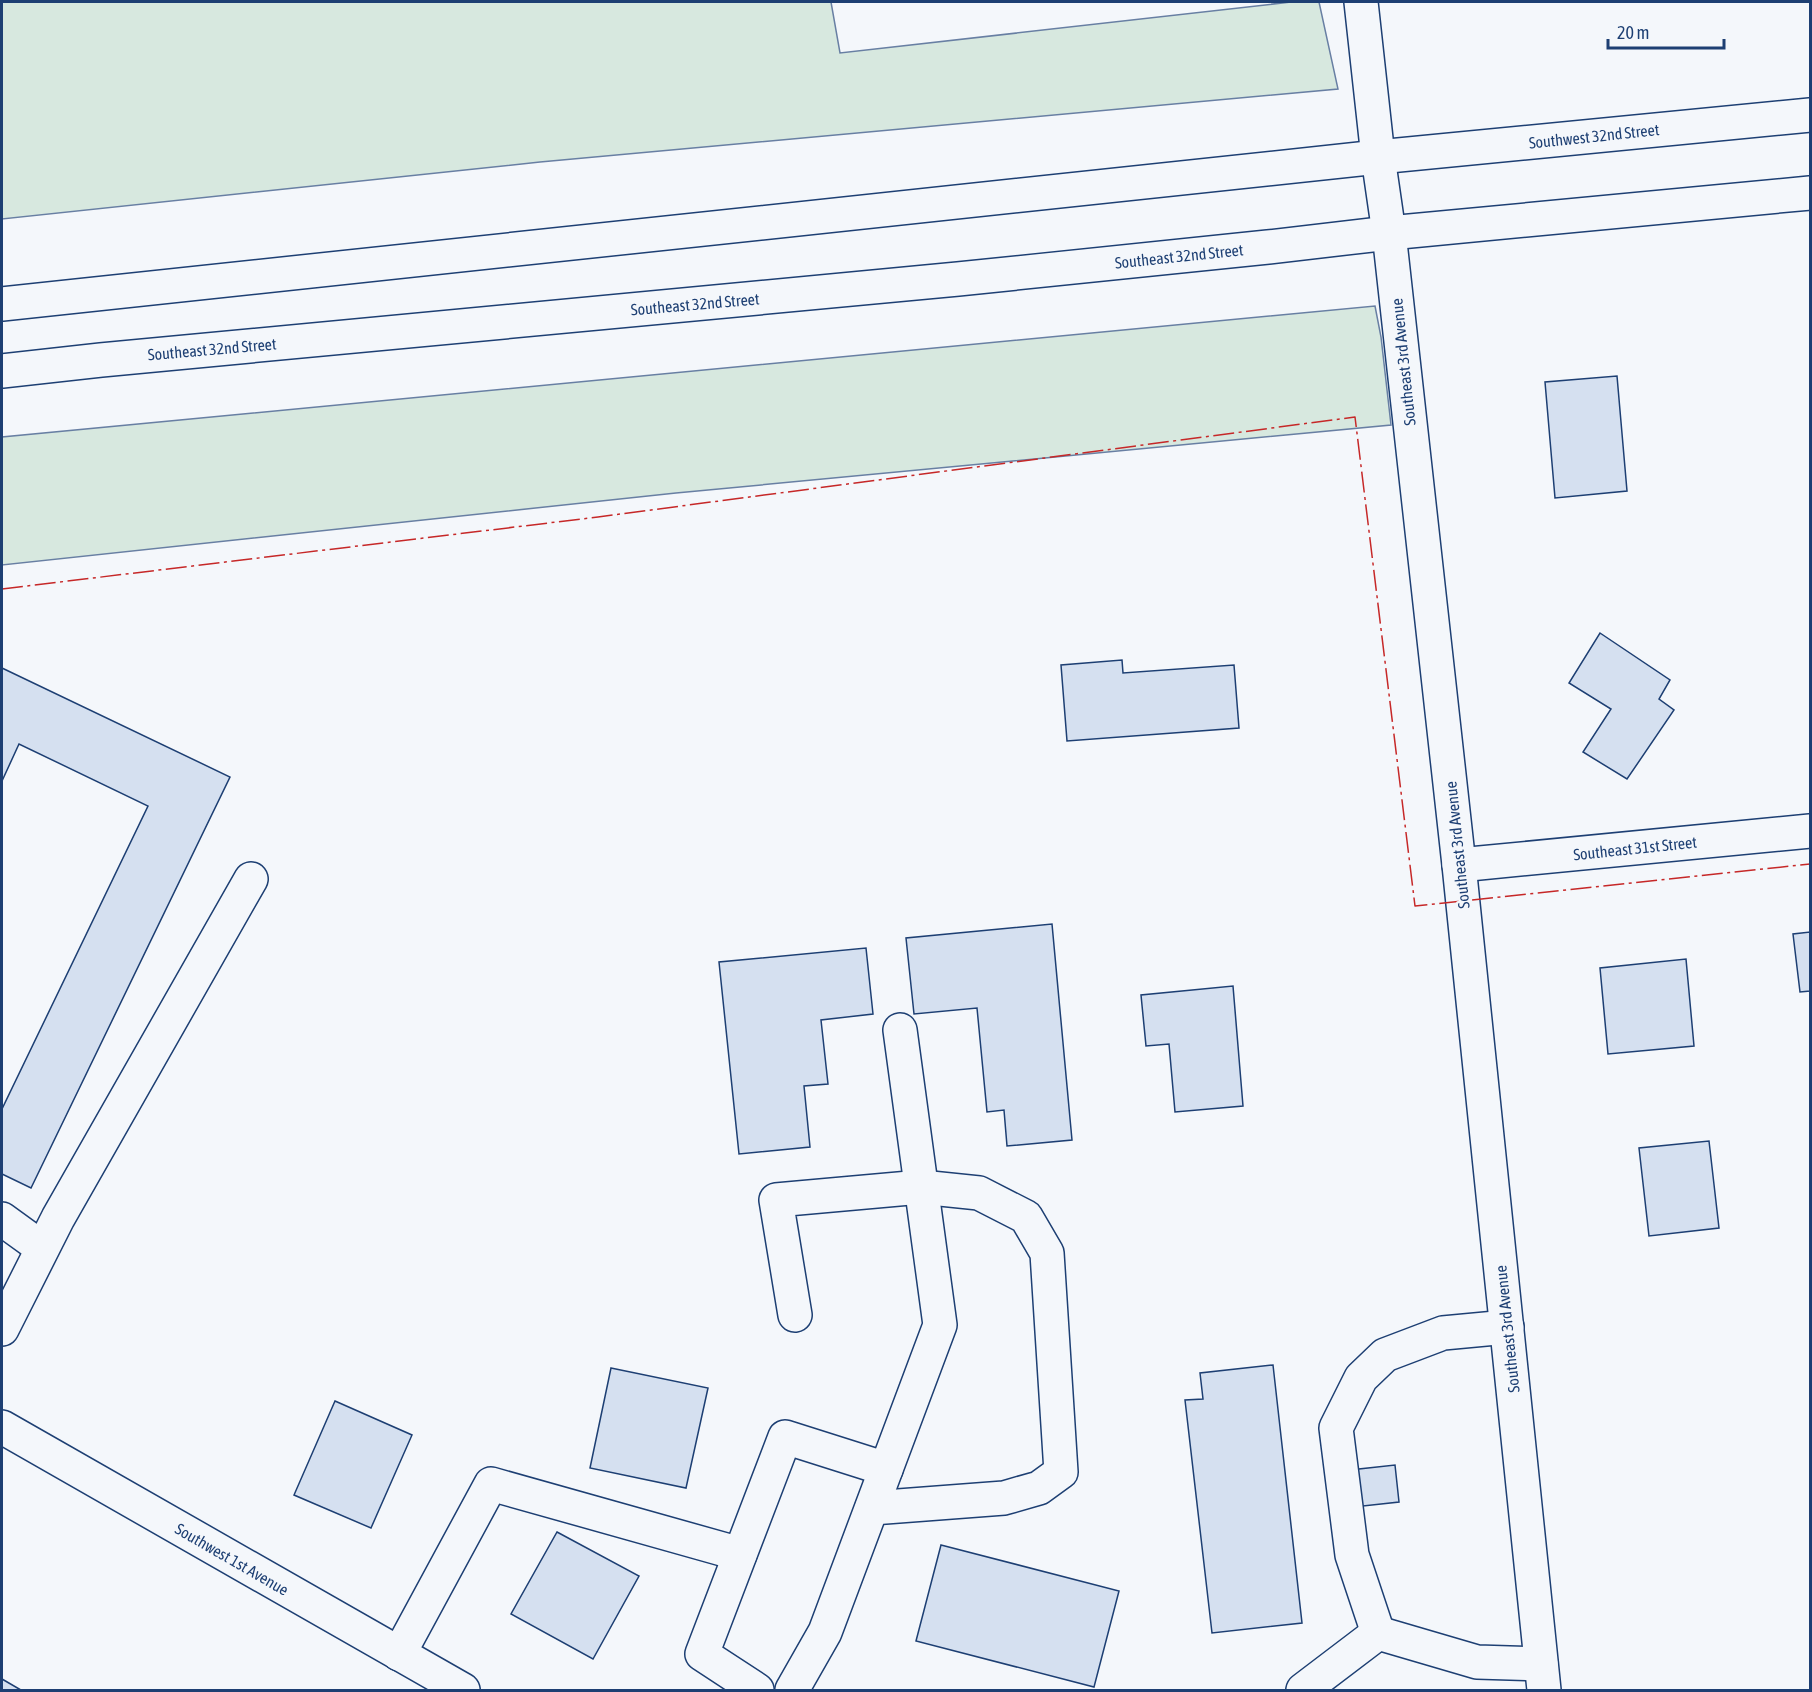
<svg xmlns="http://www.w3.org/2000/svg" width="1812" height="1692" font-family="'Asap Condensed',sans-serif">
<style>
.green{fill:#d7e8df;stroke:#687fa3;stroke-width:1.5}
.building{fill:#d5e0f0;stroke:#1d3f73;stroke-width:1.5}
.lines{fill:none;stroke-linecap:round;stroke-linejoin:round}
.minor-casing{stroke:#1d3f73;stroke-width:36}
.major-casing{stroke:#1d3f73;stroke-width:36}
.minor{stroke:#f4f7fb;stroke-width:33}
.major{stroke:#f4f7fb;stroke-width:33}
.power{stroke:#c62828;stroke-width:1.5;stroke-dasharray:21 4.5 3 4.5;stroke-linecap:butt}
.labels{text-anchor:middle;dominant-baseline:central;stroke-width:4.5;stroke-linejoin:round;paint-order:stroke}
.street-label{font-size:16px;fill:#1d3f73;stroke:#f4f7fb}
</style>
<rect width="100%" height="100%" fill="#f4f7fb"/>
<!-- green -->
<g class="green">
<polygon points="2,2 831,2 840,53 1291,2 1319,2 1338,89 540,162 2,219"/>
<polygon points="1375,306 1381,337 1391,425 676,493 2,565 2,437"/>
</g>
<!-- building -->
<g class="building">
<polygon points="1617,376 1627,491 1555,498 1545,382"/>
<polygon points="1600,633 1670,680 1659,699 1674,710 1627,779 1583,752 1611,709 1569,683"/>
<polygon points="1122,660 1123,673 1234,665 1239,728 1067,741 1061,665"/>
<polygon points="2,668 230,777 31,1188 2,1174 2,1109 148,806 19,744 2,781"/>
<polygon points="1052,924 1072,1140 1007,1146 1004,1110 987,1112 977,1008 914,1014 906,938"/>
<polygon points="1810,932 1810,991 1800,992 1793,934"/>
<polygon points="866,948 873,1014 821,1020 828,1084 804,1086 810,1147 739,1154 719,962"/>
<polygon points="1686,959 1694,1046 1608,1054 1600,968"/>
<polygon points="1233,986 1243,1106 1175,1112 1169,1044 1146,1046 1141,995"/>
<polygon points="1709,1141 1719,1228 1649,1236 1639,1148"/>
<polygon points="1273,1365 1302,1623 1212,1633 1185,1400 1203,1399 1200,1373"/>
<polygon points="611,1368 708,1388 686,1488 590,1468"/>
<polygon points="335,1401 412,1435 371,1528 294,1495"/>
<polygon points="1395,1465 1399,1502 1354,1507 1350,1470"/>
<polygon points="557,1532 639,1576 593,1659 511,1614"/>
<polygon points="941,1545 1119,1591 1094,1687 916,1641"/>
<polygon points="2,1679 21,1690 2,1690"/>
</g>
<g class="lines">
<!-- minor casing -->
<g class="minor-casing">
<g id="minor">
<polyline points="1459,865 1810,831"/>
<polyline points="2,1219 42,1248"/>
<polyline points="795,1315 776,1200 921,1187 979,1193 1026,1217 1047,1253 1061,1472 1039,1488 1004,1498 872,1508"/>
<polyline points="2,1329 58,1218 251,879"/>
<polyline points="2,1427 463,1690"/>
<polyline points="1378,1633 1352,1555 1336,1428 1361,1378 1385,1355 1443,1333 1507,1327"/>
<polyline points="1378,1633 1477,1662 1541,1664"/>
<polyline points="399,1654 491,1484 740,1554"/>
<polyline points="757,1690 702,1654 785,1437 886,1469"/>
<polyline points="792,1690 825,1632 940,1325 900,1030"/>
<polyline points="1303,1690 1378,1633"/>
</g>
</g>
<!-- major casing -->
<g class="major-casing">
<g id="major">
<polyline points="1361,2 1378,157 1389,233 1459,865 1544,1690"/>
<polyline points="2,304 1378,157 1810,115"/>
<polyline points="2,371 101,360 958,279 1268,247 1389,233 1810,193"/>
</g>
</g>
<!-- minor -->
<use href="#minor" class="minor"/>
<!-- major -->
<use href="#major" class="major"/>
<!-- power -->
<polyline class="power" points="2,589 598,517 1355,417 1415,906 1810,864"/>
</g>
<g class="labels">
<!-- street labels -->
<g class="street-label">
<text transform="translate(1594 136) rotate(-6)">Southwest 32nd Street</text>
<text transform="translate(1179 256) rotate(-6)">Southeast 32nd Street</text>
<text transform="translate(695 304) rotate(-5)">Southeast 32nd Street</text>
<text transform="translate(212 349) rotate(-5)">Southeast 32nd Street</text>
<text transform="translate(1403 362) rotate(-96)">Southeast 3rd Avenue</text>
<text transform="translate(1457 845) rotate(-96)">Southeast 3rd Avenue</text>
<text transform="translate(1635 848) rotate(-6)">Southeast 31st Street</text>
<text transform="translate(1507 1329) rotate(-96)">Southeast 3rd Avenue</text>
<text transform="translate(232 1559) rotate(30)">Southwest 1st Avenue</text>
</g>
</g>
<!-- border -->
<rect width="1812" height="1692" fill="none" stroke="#1d3f73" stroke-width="6"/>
<!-- scale -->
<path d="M1608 39v9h116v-9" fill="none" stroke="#1d3f73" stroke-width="3"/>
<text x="1617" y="39" font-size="18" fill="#1d3f73" stroke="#f4f7fb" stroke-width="4.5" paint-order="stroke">20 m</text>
</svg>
